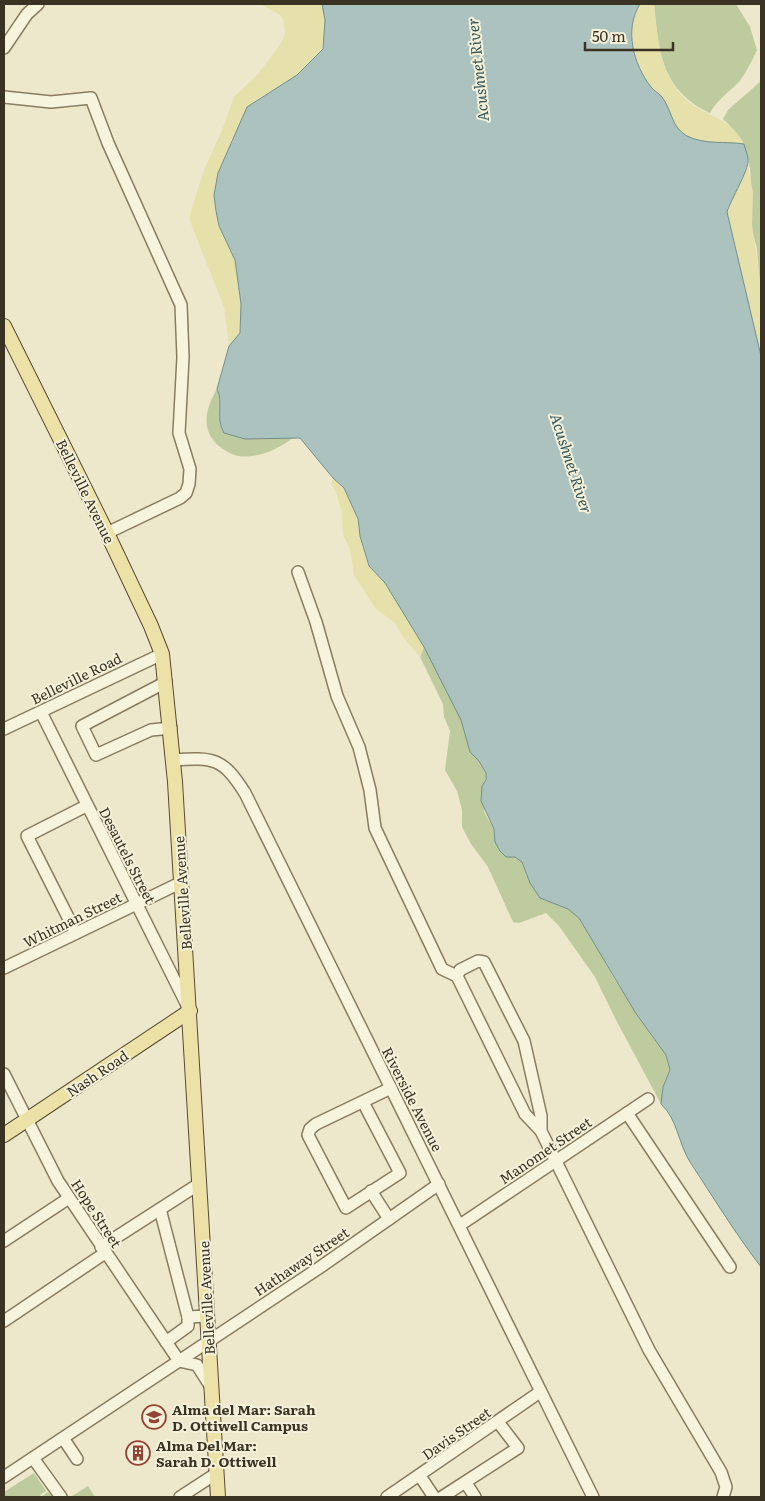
<svg xmlns="http://www.w3.org/2000/svg" width="765" height="1501" font-family="Literata,serif">
<style>
.green{fill:#becb9f}
.sand{fill:#e6e0ab}
.water{fill:#abc2bf;stroke:#72908d}
.lines{fill:none;stroke-linecap:round;stroke-linejoin:round}
.minor-casing{stroke:#897c60;stroke-width:14}
.major-casing{stroke:#574a34;stroke-width:16}
.minor{stroke:#f7f4de;stroke-width:11}
.major{stroke:#ece2a7;stroke-width:14}
.labels{text-anchor:middle;dominant-baseline:central;stroke-width:4;stroke-linejoin:round;paint-order:stroke}
.street-label{font-size:14px;fill:#3a3222;stroke:#f4f1da}
.poi-label{font-size:14px;font-weight:bold;fill:#3a3222;stroke:#f4f1da;text-anchor:start}
.water-label{font-size:15px;font-style:italic;fill:#335559;stroke:#f4f1da}
</style>
<rect width="100%" height="100%" fill="#ede8cb"/>
<!-- green -->
<g class="green">
<path d="M654 4H736L750 27 757 50C752 60 745 76 737 84 727 93 716 102 710 113 661 90 659 52 654 4Z"/>
<path d="M761 81V301L757 249 749 218 752 216C750 177 756 148 723 119L728 110Z"/>
<path d="M217 389 220 396 219 418 283 438H293C281 447 266 455 251 456 240 458 232 455 223 449 200 433 204 411 217 389Z"/>
<polygon points="424,647 461,720 470,752 479,761 486,773 484,812 494,829 495,842 506,856 515,857 522,862 530,883 540,898 568,909 579,918 593,940 615,980 666,1055 670,1070 663,1087 661,1104 616,1020 595,977 559,926 546,913 519,923 513,922 488,867 471,844 462,827 462,810 457,791 445,770 450,731 444,717 443,704 420,657"/>
<polygon points="34,1473 46,1491 40,1495 41,1497 48,1492 52,1497 4,1497 4,1492"/>
<polygon points="88,1486 95,1497 72,1497 72,1496"/>
</g>
<!-- sand -->
<g class="sand">
<polygon points="260,4 322,4 325,20 323,49 297,75 256,100 243,115 239,129 232,139 218,173 216,211 219,226 235,260 241,304 240,333 229,346 224,307 190,221 190,214 204,170 223,128 234,97 258,74 281,43 285,34 283,19 279,14"/>
<path d="M640 4H654C658 40 659 82 693 105 713 118 733 121 744 144 725 141 705 145 687 136 671 127 672 110 662 97 659 93 654 91 651 87 633 64 624 29 640 4Z"/>
<polygon points="748,167 753,192 752,225 761,287 761,356 727,212 732,196"/>
<path d="M333 478C363 505 354 532 368 564 372 572 381 578 386 585 399 605 411 626 424 647L420 657 403 637 395 623 375 608 354 575 350 550 343 534 342 513 336 492 331 484Z"/>
</g>
<!-- water -->
<path class="water" d="M322 4H640C624 29 633 64 651 87 654 91 659 93 662 97 672 110 671 127 687 136 705 145 725 141 744 144 745 149 748 155 748 160 749 170 731 199 727 212L761 356V1267C735 1233 713 1197 690 1162 678 1143 678 1120 661 1104L663 1087 670 1070 666 1055 635 1012 579 918 568 909 540 898 530 883 522 862 515 857H506L500 851 495 842 494 829 481 801 482 786 486 780V773L479 761 470 752 461 720 424 647 385 583 369 566 360 536 358 519 344 488 333 478 300 438 245 439 224 433C215 418 224 403 217 389L229 346 240 333 241 304 235 260 219 226 216 211 214 195 218 173 247 107 297 75 323 49 325 20Z"/>
<g class="lines">
<!-- minor casing -->
<g class="minor-casing">
<g id="minor">
<polyline points="4,48 27,14 38,4"/>
<polyline points="4,97 51,102 91,98 108,143 181,305 183,357 179,433 190,469 189,484 186,493 180,498 107,533"/>
<polyline points="298,572 316,622 337,696 359,747 370,790 375,828 442,969 457,976"/>
<polyline points="166,682 82,726 96,755 151,730 171,728"/>
<polyline points="41,712 187,1005"/>
<polyline points="4,729 162,654"/>
<path d="M173 760C214 757 223 758 245 793L593 1497"/>
<polyline points="76,933 27,836 86,806"/>
<polyline points="4,968 180,883"/>
<polyline points="4,1074 58,1181 179,1361 197,1365 211,1387"/>
<polyline points="363,1102 400,1173 346,1208 308,1135 310,1129 316,1124 391,1088"/>
<polyline points="627,1113 730,1267"/>
<polyline points="541,1131 541,1116 524,1041 484,962 478,961 460,970 457,976 525,1114 541,1131 649,1350 721,1472 726,1487 723,1497"/>
<polyline points="371,1191 389,1219"/>
<polyline points="160,1209 188,1317 207,1316"/>
<polyline points="460,1225 648,1099"/>
<polyline points="4,1241 69,1198"/>
<polyline points="101,1247 199,1184"/>
<polyline points="4,1321 105,1253"/>
<polyline points="166,1342 188,1326 188,1317"/>
<polyline points="63,1438 77,1459"/>
<polyline points="33,1458 61,1497"/>
<polyline points="420,1476 434,1497"/>
<polyline points="4,1477 319,1268 439,1184"/>
<polyline points="466,1483 475,1497"/>
<polyline points="180,1497 217,1473"/>
<polyline points="387,1497 540,1392"/>
<polyline points="442,1497 518,1448 498,1422"/>
</g>
</g>
<!-- major casing -->
<g class="major-casing">
<g id="major">
<polyline points="4,326 107,533 151,626 162,654 175,782 218,1497"/>
<polyline points="4,1135 190,1011"/>
</g>
</g>
<!-- minor -->
<use href="#minor" class="minor"/>
<!-- major -->
<use href="#major" class="major"/>
</g>
<!-- icons -->
<defs>
<g id="school-ring" transform="scale(1.25)"><circle r="9.5" fill="#f4f1da" stroke="#944334" stroke-width="1.5"/><path d="M0-5L7-2L0 1L-7-2ZM-4 1L0 2.5L4 1V4Q0 6-4 4Z" fill="#944334"/></g>
<g id="building-ring" transform="scale(1.25)"><circle r="9.5" fill="#f4f1da" stroke="#944334" stroke-width="1.5"/><path d="M-4-6H4V6H1V3H-1V6H-4ZM-2.5-4.3h1.7v1.8h-1.7ZM.8-4.3h1.7v1.8H.8ZM-2.5-1h1.7V.8h-1.7ZM.8-1h1.7V.8H.8Z" fill="#944334"/></g>
</defs>
<g fill-rule="evenodd">
<use href="#school-ring" x="154" y="1417"/>
<use href="#building-ring" x="138" y="1453"/>
</g>
<g class="labels">
<!-- street labels -->
<g class="street-label">
<text transform="translate(86 491) rotate(64)">Belleville Avenue</text>
<text transform="translate(76 678) rotate(-26)">Belleville Road</text>
<text transform="translate(128 855) rotate(63)">Desautels Street</text>
<text transform="translate(182 893) rotate(-94)">Belleville Avenue</text>
<text transform="translate(72 919) rotate(-26)">Whitman Street</text>
<text transform="translate(97 1073) rotate(-34)">Nash Road</text>
<text transform="translate(413 1099) rotate(63)">Riverside Avenue</text>
<text transform="translate(545 1150) rotate(-34)">Manomet Street</text>
<text transform="translate(97 1213) rotate(57)">Hope Street</text>
<text transform="translate(301 1261) rotate(-34)">Hathaway Street</text>
<text transform="translate(206 1298) rotate(-93)">Belleville Avenue</text>
<text transform="translate(456 1433) rotate(-35)">Davis Street</text>
</g>
<!-- poi labels -->
<g class="poi-label">
<text x="172" y="1409">Alma del Mar: Sarah<tspan x="172" dy="16">D. Ottiwell Campus</tspan></text>
<text x="156" y="1445">Alma Del Mar:<tspan x="156" dy="16">Sarah D. Ottiwell</tspan></text>
</g>
<!-- water labels -->
<g class="water-label">
<text transform="translate(477 70) rotate(-96)">Acushnet River</text>
<text transform="translate(572 463) rotate(72)">Acushnet River</text>
</g>
</g>
<!-- border -->
<rect width="765" height="1501" fill="none" stroke="#3a3222" stroke-width="10"/>
<!-- scale -->
<path d="M585 42v8h88v-8" fill="none" stroke="#3a3222" stroke-width="2.5"/>
<text x="592" y="42" font-size="15" fill="#3a3222" stroke="#f4f1da" stroke-width="4" paint-order="stroke">50 m</text>
</svg>
